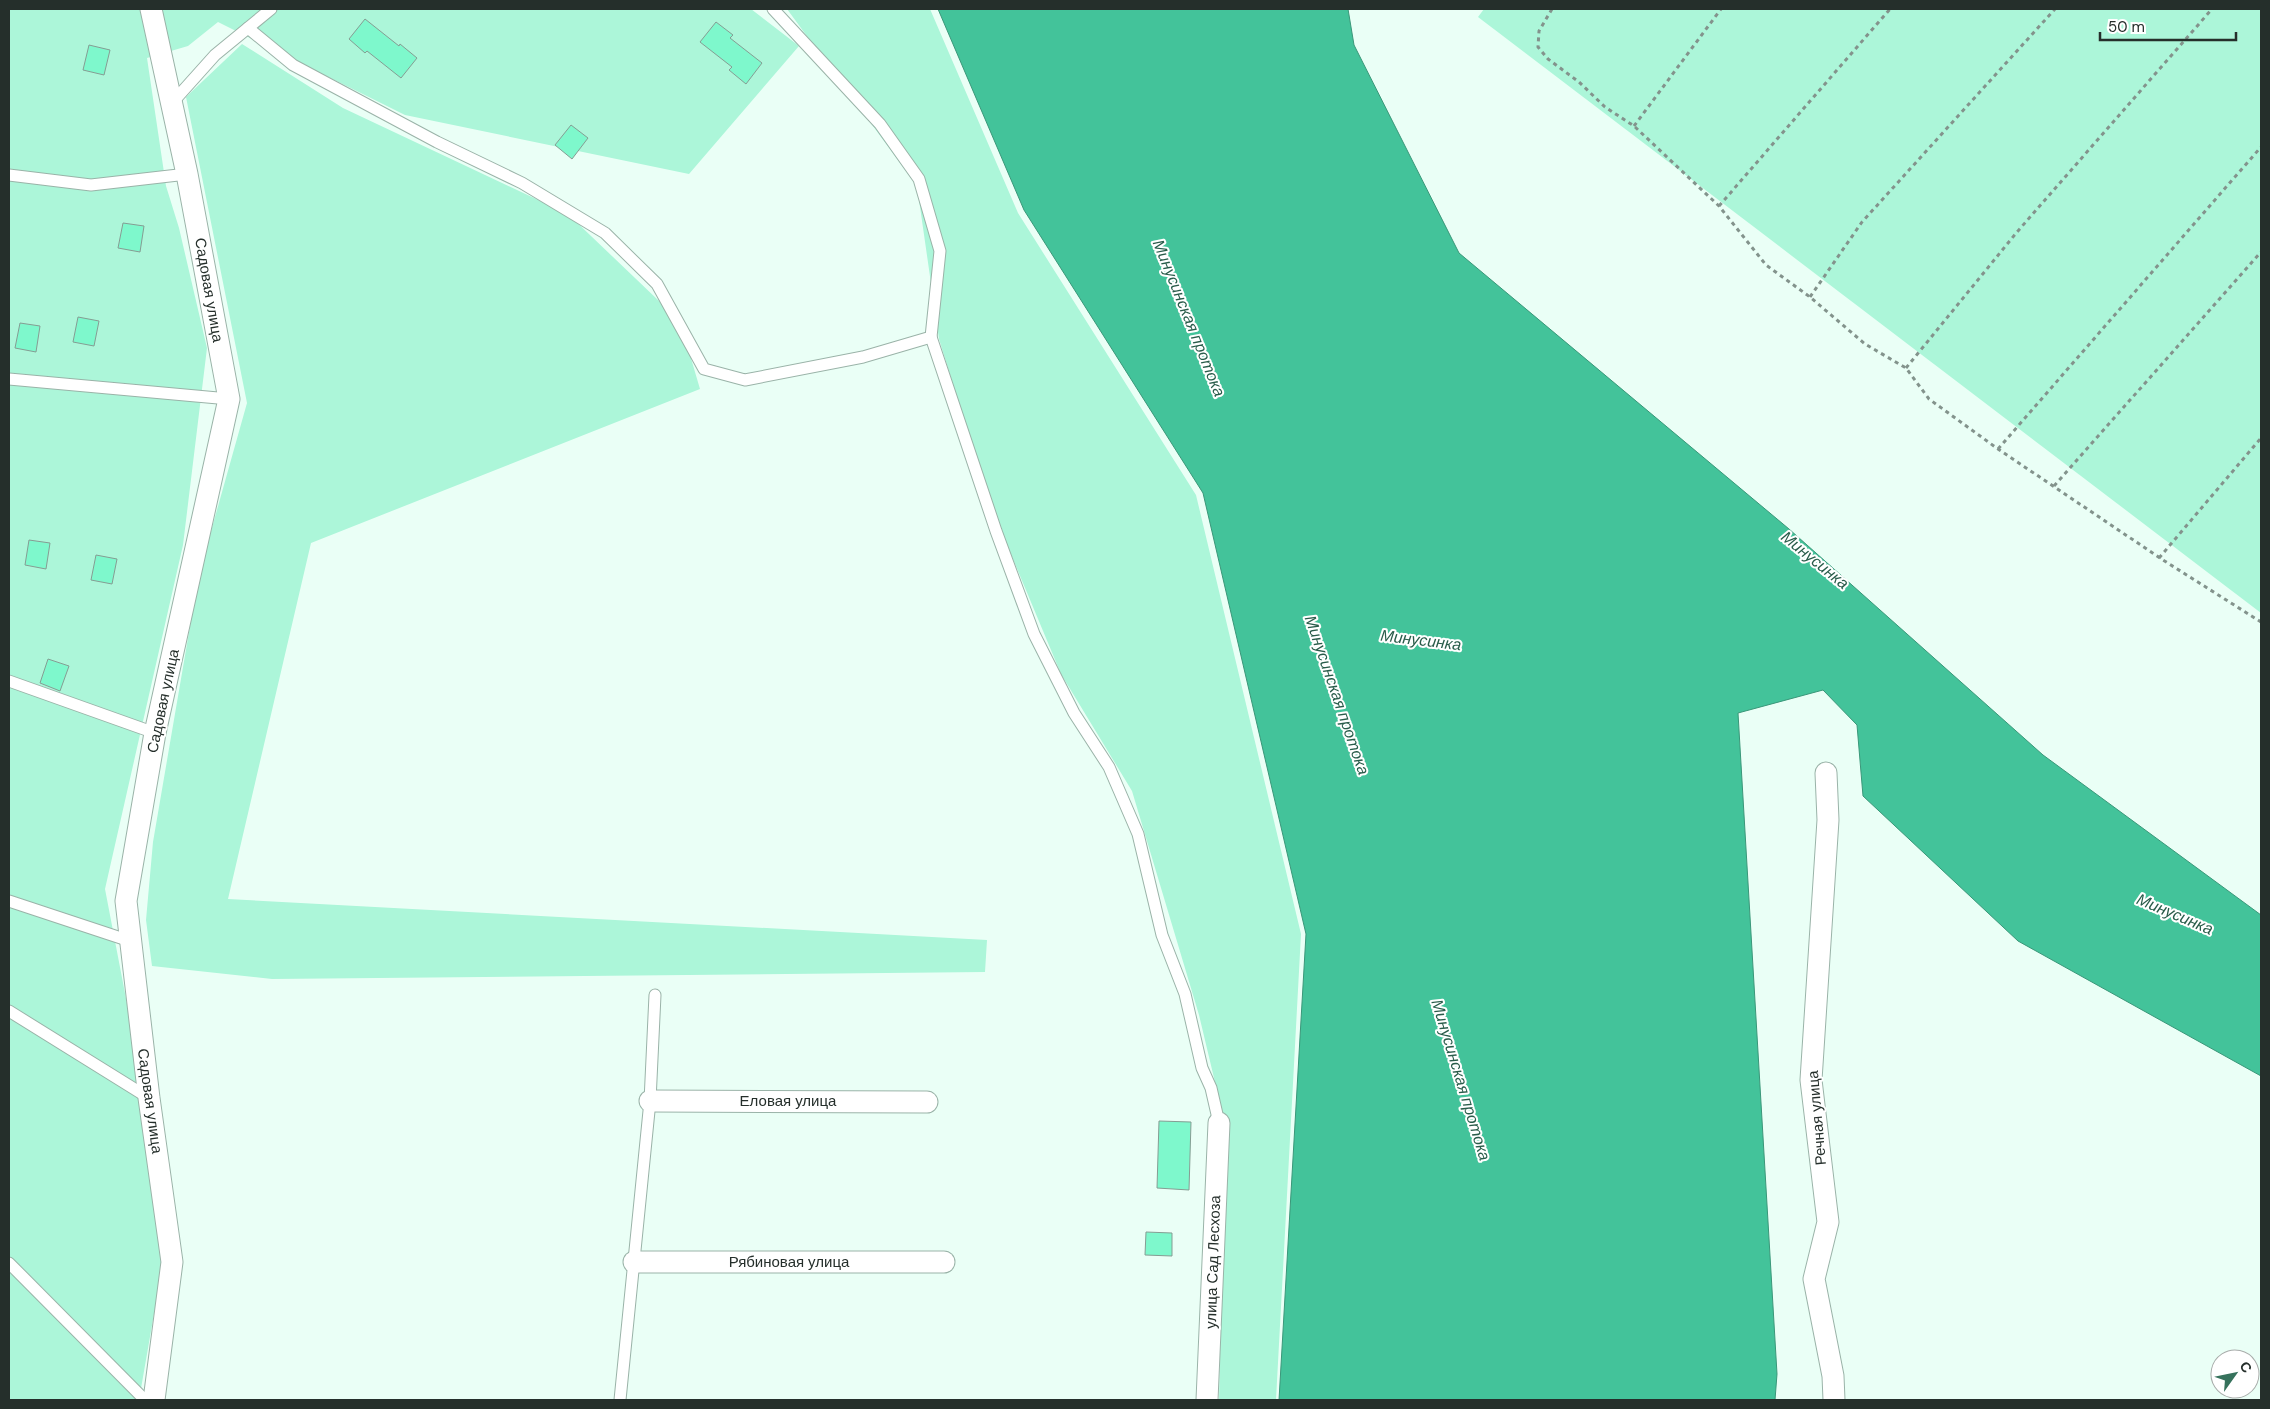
<svg xmlns="http://www.w3.org/2000/svg" width="2270" height="1409" font-family="'DM Sans',sans-serif">
<style>
.green{fill:#acf6d9}
.water{fill:#43c39a;stroke:#3a9779}
.building{fill:#7ef8cc;stroke:#859d93}
.lines{fill:none;stroke-linecap:round;stroke-linejoin:round}
.lane-casing{stroke:#9ab3a8;stroke-width:13}
.street-casing{stroke:#9ab3a8;stroke-width:23}
.path{stroke:#83938c;stroke-width:3;stroke-dasharray:4 4;stroke-linecap:butt}
.lane{stroke:#fff;stroke-width:11}
.street{stroke:#fff;stroke-width:21}
.labels{text-anchor:middle;dominant-baseline:central;stroke-width:4;stroke-linejoin:round;paint-order:stroke}
.street-label{font-size:15px;fill:#252f2b;stroke:#fff}
.water-label{font-size:16px;font-style:italic;fill:#295c4a;stroke:#fff}
</style>
<rect width="100%" height="100%" fill="#eafff6"/>
<!-- green -->
<g class="green">
<polygon points="9,9 751,9 799,46 689,174 405,115 218,22 188,46 147,58 166,186 179,228 207,348 183,545 105,889 128,1009 163,1262 139,1400 9,1400"/>
<polygon points="787,9 930,9 1018,213 1196,495 1301,934 1276,1400 1219,1400 1225,1124 1199,1015 1132,791 1061,674 990,504 939,339 917,186"/>
<polygon points="1484,9 2261,9 2261,613 1478,17"/>
<polygon points="242,44 343,108 568,214 680,321 700,389 311,543 228,899 987,940 985,972 272,979 152,966 146,920 153,842 199,574 247,403 186,97"/>
</g>
<!-- water -->
<polygon class="water" points="938,9 1348,9 1354,45 1459,253 1789,529 2043,755 2261,915 2261,1076 2018,941 1863,796 1857,725 1823,690 1738,713 1777,1374 1775,1400 1279,1400 1306,934 1203,493 1024,210"/>
<!-- building -->
<g class="building">
<polygon points="365,19 399,46 400,44 417,58 401,78 367,51 365,53 349,39"/>
<polygon points="716,22 733,35 730,38 762,63 746,84 729,70 732,67 700,42"/>
<polygon points="89,45 110,50 104,75 83,70"/>
<polygon points="571,125 588,138 572,159 555,145"/>
<polygon points="123,223 144,226 140,252 118,248"/>
<polygon points="78,317 99,321 94,346 73,342"/>
<polygon points="20,323 40,326 36,352 15,348"/>
<polygon points="29,540 50,543 46,569 25,565"/>
<polygon points="96,555 117,559 112,584 91,580"/>
<polygon points="48,659 69,666 60,691 40,683"/>
<polygon points="1159,1121 1191,1122 1189,1190 1157,1188"/>
<polygon points="1146,1232 1172,1233 1172,1256 1145,1255"/>
</g>
<g class="lines">
<!-- lane casing -->
<g class="lane-casing">
<g id="lane">
<polyline points="248,28 293,65 437,142 522,183 605,233 657,284 704,369 745,380 863,357 931,337 940,251 919,179 880,124 773,9"/>
<polyline points="172,103 215,55 271,9"/>
<polyline points="9,175 91,185 187,174"/>
<polyline points="931,337 996,531 1034,634 1074,713 1109,767 1138,834 1162,935 1185,994 1202,1068 1211,1088 1219,1123"/>
<polyline points="9,379 229,399"/>
<polyline points="9,681 155,733"/>
<polyline points="9,901 130,941"/>
<polyline points="9,1011 149,1098"/>
<polyline points="9,1263 145,1400"/>
<polyline points="620,1400 650,1101 655,995"/>
</g>
</g>
<!-- street casing -->
<g class="street-casing">
<g id="street">
<polyline points="151,9 187,174 229,399 155,733 126,901 149,1098 172,1262 154,1400"/>
<polyline points="1826,773 1828,820 1811,1080 1828,1222 1814,1279 1833,1376 1834,1400"/>
<polyline points="650,1101 927,1102"/>
<polyline points="634,1262 944,1262"/>
<polyline points="1207,1400 1219,1123"/>
</g>
</g>
<!-- path -->
<g class="path">
<polyline points="1552,9 1539,31 1538,47 1548,59 1579,82 1605,107 1634,126 1719,206 1766,265 1810,297 1865,344 1906,368 1929,399 1998,449 2163,560 2261,622"/>
<polyline points="1634,126 1721,9"/>
<polyline points="1719,206 1890,9"/>
<polyline points="1810,297 1862,222 2055,9"/>
<polyline points="1906,368 2017,232 2212,9"/>
<polyline points="1998,449 2261,147"/>
<polyline points="2054,486 2261,252"/>
<polyline points="2159,558 2261,438"/>
</g>
<!-- lane -->
<use href="#lane" class="lane"/>
<!-- street -->
<use href="#street" class="street"/>
</g>
<g class="labels">
<!-- street labels -->
<g class="street-label">
<text transform="translate(209 290) rotate(80)">Садовая улица</text>
<text transform="translate(163 701) rotate(-78)">Садовая улица</text>
<text transform="translate(150 1101) rotate(82)">Садовая улица</text>
<text x="788" y="1101">Еловая улица</text>
<text transform="translate(1817 1118) rotate(-95)">Речная улица</text>
<text x="789" y="1262">Рябиновая улица</text>
<text transform="translate(1213 1262) rotate(-88)">улица Сад Лесхоза</text>
</g>
<!-- water labels -->
<g class="water-label">
<text transform="translate(1189 318) rotate(68)">Минусинская протока</text>
<text transform="translate(1815 560) rotate(39)">Минусинка</text>
<text transform="translate(1421 640) rotate(7)">Минусинка</text>
<text transform="translate(1337 695) rotate(71)">Минусинская протока</text>
<text transform="translate(2175 914) rotate(23)">Минусинка</text>
<text transform="translate(1461 1080) rotate(73)">Минусинская протока</text>
</g>
</g>
<!-- border -->
<rect width="2270" height="1409" fill="none" stroke="#252f2b" stroke-width="20"/>
<!-- north arrow -->
<g transform="translate(2235 1374) rotate(57)"><circle r="24" fill="#ffffff" stroke="#a8acaa"/>
<path d="M0-4L9 19L0 12L-9 19Z" fill="#36725c"/>
<text y="-8" font-size="14" font-weight="bold" text-anchor="middle" fill="#252f2b">С</text>
</g>
<!-- scale -->
<path d="M2100 32v8h136v-8" fill="none" stroke="#252f2b" stroke-width="2.5"/>
<text x="2108" y="32" font-size="15" fill="#252f2b" stroke="#ffffff" stroke-width="4" paint-order="stroke">50 m</text>
</svg>
